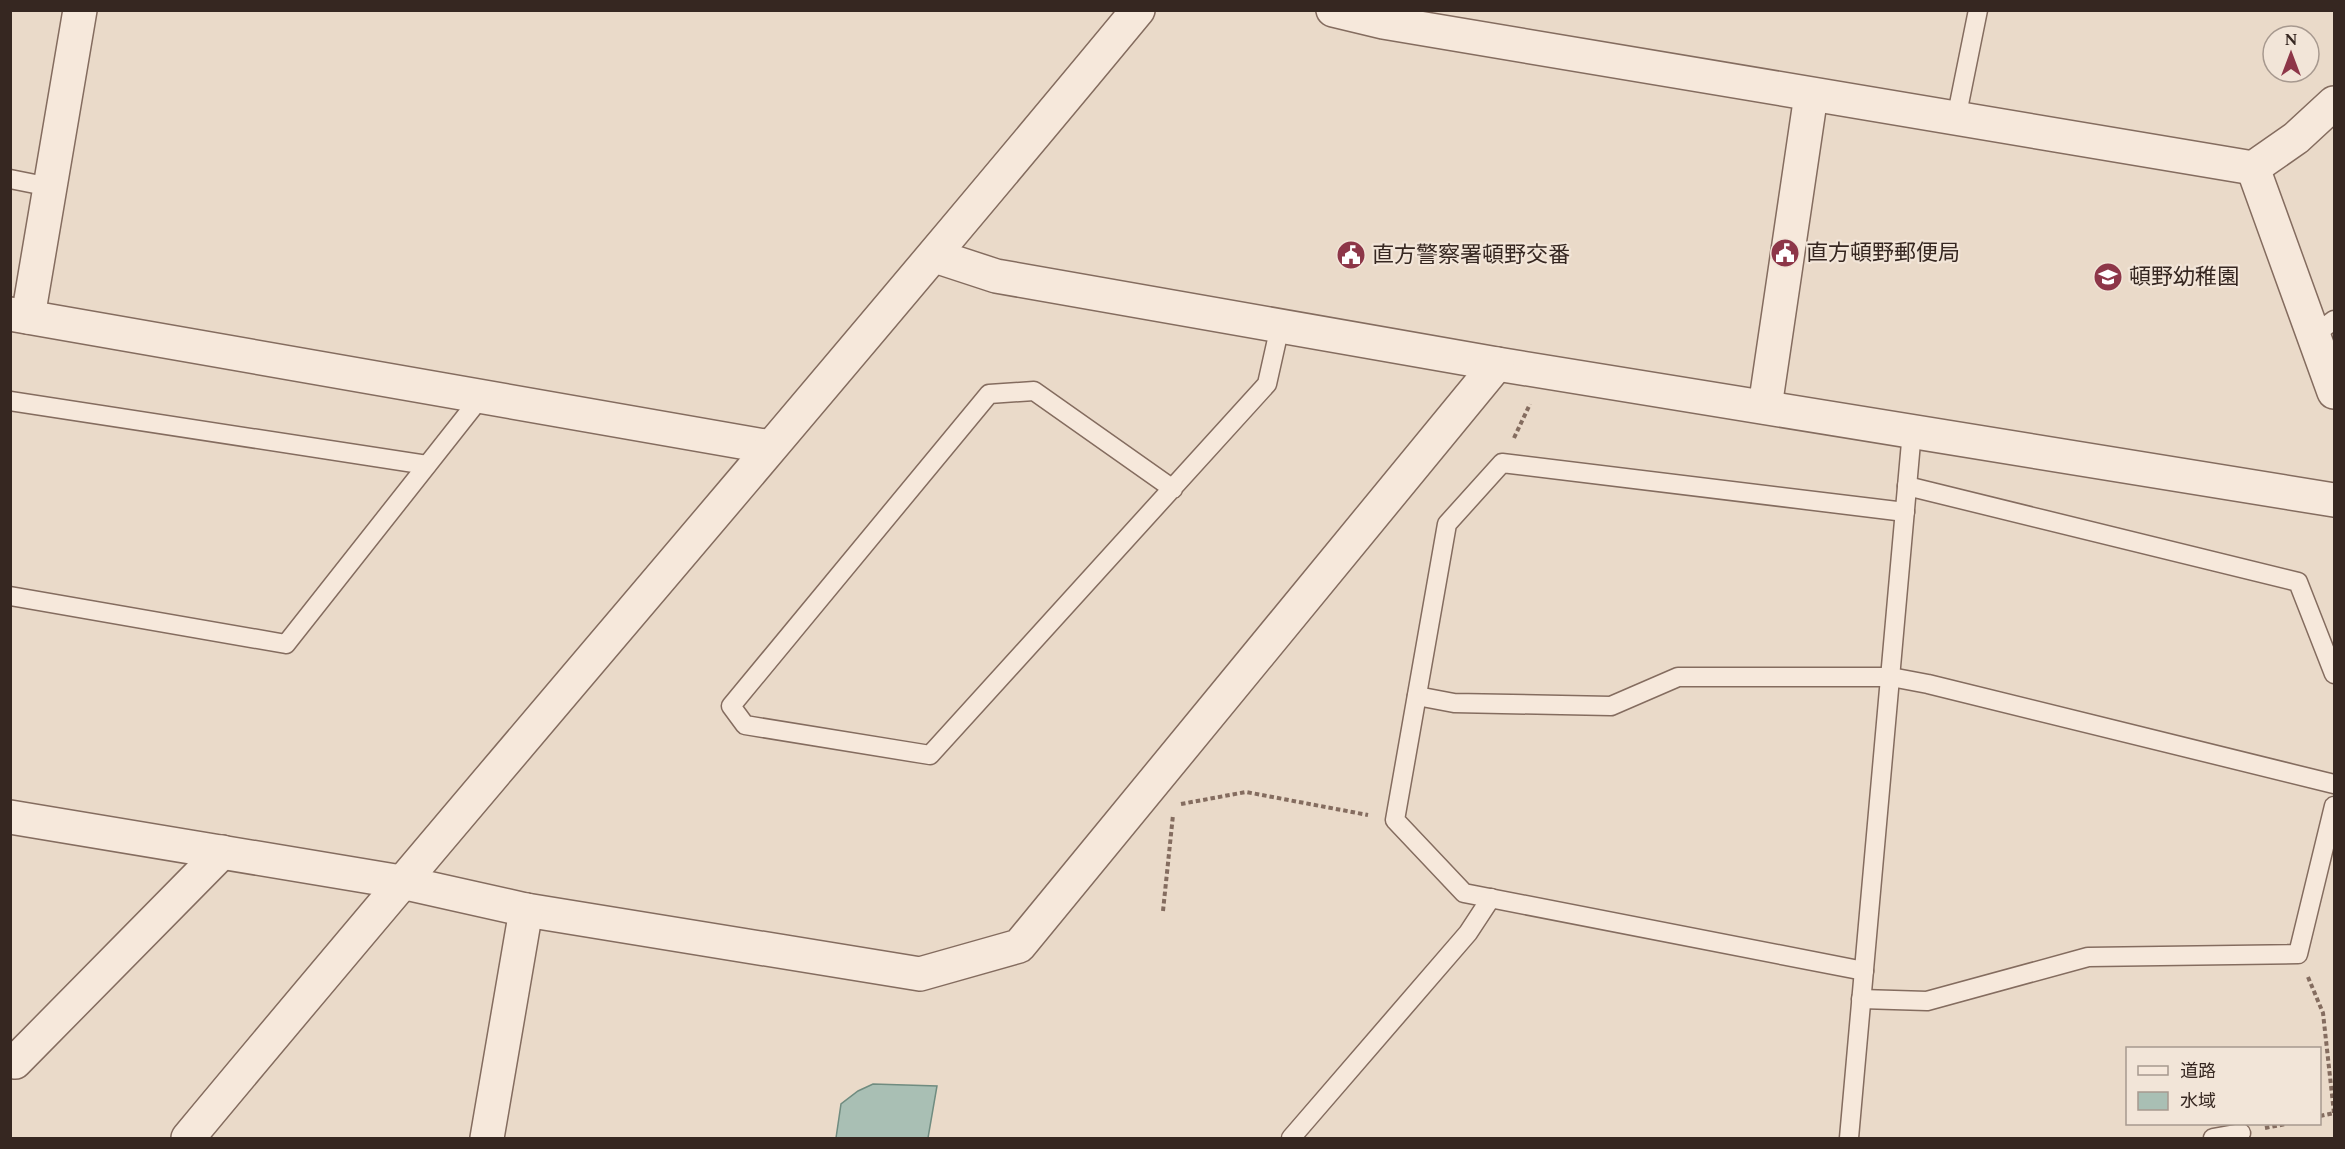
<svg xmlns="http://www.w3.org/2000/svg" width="2345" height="1149" font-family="Spectral,'Noto Sans JP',serif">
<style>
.water{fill:#a9bfb4;stroke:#708c80;stroke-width:1.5}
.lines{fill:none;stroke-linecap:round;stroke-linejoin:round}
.service-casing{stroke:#846c5f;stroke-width:21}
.minor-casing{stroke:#846c5f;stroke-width:36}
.tertiary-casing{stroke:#846c5f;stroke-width:36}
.path{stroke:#846c5f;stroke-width:4;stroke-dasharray:4.5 3;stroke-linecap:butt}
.service{stroke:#f6e8db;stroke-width:18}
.minor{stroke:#f6e8db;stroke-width:33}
.tertiary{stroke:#f6e8db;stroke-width:33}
.labels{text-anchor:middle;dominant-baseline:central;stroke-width:4.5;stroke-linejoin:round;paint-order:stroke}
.poi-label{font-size:22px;fill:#362721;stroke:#f2e5d8;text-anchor:start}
</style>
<rect width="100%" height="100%" fill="#eadac9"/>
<!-- water -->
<polygon class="water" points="873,1084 937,1086 928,1138 836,1138 841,1104 858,1091"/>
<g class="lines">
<!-- service casing -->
<g class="service-casing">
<g id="service">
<polyline points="1956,119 1978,10"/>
<polyline points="10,179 50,187"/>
<polyline points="2314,335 2334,320"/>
<polyline points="10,401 427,465"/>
<polyline points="1907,486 2298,582 2334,674"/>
<polyline points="1173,489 1034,391 989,394 731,706 745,725 930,755 1267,384 1280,326"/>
<polyline points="10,596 286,644 481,397"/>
<polyline points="1417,696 1454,703 1611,706 1678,677 1891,677 1928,684 2334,784"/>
<polyline points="1864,971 1464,893 1395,820 1447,524 1502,463 1905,512"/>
<polyline points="1861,999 1927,1001 2088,957 2298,954 2334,806"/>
<polyline points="1291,1138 1468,933 1491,898"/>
<polyline points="1849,1138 1912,431"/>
<polyline points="2213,1138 2241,1133"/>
</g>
</g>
<!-- minor casing -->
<g class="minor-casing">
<g id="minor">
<polyline points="935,256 996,276 1497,364 2334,500"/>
<polyline points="28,317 80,10"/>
<polyline points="1765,407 1811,95"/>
<polyline points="10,817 401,882 526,910 920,974 1019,946 1497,364"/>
<polyline points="10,1061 15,1062 222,852"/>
<polyline points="487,1138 526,910"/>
</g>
</g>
<!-- tertiary casing -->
<g class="tertiary-casing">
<g id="tertiary">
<polyline points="1333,10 1383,22 2253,168 2296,138 2334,103"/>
<polyline points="2253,168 2334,392"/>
<polyline points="10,314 770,447"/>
<path d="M188 1138C502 760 825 389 1138 10"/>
</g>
</g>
<!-- path -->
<g class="path">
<polyline points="1514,438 1530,404"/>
<polyline points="1181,804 1246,792 1368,815"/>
<polyline points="1163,911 1173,815"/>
<polyline points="2308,977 2323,1013 2334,1113"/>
<polyline points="2320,1116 2334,1113"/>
<polyline points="2265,1128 2286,1124"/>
</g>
<!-- service -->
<use href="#service" class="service"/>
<!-- minor -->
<use href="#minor" class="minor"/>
<!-- tertiary -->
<use href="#tertiary" class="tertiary"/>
</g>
<!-- icons -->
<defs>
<g id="civic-disc" transform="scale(1.5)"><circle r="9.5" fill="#8d3648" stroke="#f2e5d8"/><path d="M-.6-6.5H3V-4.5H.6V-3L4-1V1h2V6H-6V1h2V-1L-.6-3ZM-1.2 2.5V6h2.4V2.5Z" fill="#fff"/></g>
<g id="school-disc" transform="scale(1.5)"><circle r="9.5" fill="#8d3648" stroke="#f2e5d8"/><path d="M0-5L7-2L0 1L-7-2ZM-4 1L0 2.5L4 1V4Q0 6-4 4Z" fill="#fff"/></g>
</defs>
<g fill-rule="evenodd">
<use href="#civic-disc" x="1785" y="253"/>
<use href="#civic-disc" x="1351" y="255"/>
<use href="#school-disc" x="2108" y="277"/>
</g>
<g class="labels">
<!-- poi labels -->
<g class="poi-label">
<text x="1806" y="253">直方頓野郵便局</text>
<text x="1372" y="255">直方警察署頓野交番</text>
<text x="2129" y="277">頓野幼稚園</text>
</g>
</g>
<!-- border -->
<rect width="2345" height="1149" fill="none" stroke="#362721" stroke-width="24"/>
<!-- legend -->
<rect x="2126" y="1047" width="195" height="78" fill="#f2e5d8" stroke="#a7998f" stroke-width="1.5"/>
<rect x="2138" y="1066" width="30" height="9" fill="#f6e8db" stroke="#a7998f" stroke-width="1.5"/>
<text x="2180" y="1077" font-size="18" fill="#362721">道路</text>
<rect x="2138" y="1092" width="30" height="18" fill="#a9bfb4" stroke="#a7998f" stroke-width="1.5"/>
<text x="2180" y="1107" font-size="18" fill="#362721">水域</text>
<!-- north arrow -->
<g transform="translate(2291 54)"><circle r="28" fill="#f2e5d8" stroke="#a7998f" stroke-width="1.5"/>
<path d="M0-4.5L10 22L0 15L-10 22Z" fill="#8d3648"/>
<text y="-9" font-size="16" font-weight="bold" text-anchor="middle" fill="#362721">N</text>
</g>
</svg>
